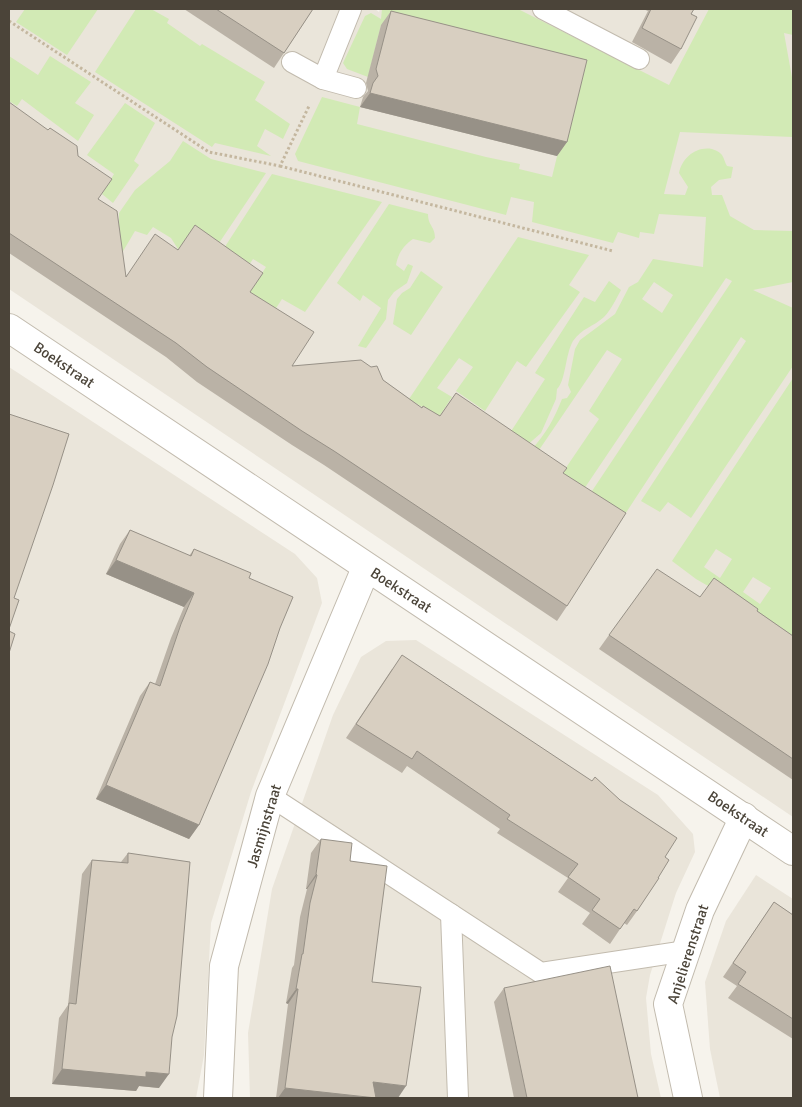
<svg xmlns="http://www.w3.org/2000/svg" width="802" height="1107" font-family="Signika,sans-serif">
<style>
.residential{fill:#eae5da}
.green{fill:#d2eab5;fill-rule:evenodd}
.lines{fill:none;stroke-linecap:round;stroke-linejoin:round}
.service-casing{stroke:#c2bbae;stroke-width:22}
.minor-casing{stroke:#c2bbae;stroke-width:30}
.path{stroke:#c4b79f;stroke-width:3;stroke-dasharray:2.5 2.5;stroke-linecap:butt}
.service{stroke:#fff;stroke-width:20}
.minor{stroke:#fff;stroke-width:28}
.wall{fill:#bab2a6}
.shaded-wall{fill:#979187}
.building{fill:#d8cfc1;stroke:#979187}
.labels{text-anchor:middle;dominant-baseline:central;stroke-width:4;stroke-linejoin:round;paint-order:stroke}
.street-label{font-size:15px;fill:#4b4439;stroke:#fff}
</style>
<rect width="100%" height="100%" fill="#f6f3ec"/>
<!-- residential -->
<g class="residential">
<polygon points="9,9 375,9 379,12 380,9 793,9 793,817 9,289"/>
<polygon points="9,367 295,554 317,578 322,603 251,792 211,923 204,1055 196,1098 9,1098"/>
<polygon points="416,640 658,795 693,834 695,852 676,893 650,975 646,998 651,1054 661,1098 250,1098 248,1033 272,889 333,715 361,657 386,641"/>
<polygon points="756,875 793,899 793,1098 720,1098 710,1049 705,982 726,921"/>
</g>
<!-- green -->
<g class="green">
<polygon points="25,9 98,9 67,55 16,22"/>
<polygon points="136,9 151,9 169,19 167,23 200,46 202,44 265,82 255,100 290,124 283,139 265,129 257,146 271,156 215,143 212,147 95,72"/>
<path d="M382 9H518L669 85 709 9H793V35L784 33 793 83V137L680 132 664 194 685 195 688 187 679 173C682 158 696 146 712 149 715 150 720 152 722 155 724 158 725 163 727 166L733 167 731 178 719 180 711 187 712 195H722L730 216 754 230 793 231V282L753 290 793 308V366L691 518 668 502 660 512 641 501 746 341 741 337 616 528 582 506 732 281 726 278 582 492 559 478 599 419 589 411 622 359 607 350 537 453 531 450C546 434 554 419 562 399L567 398 571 392 568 385 575 349 580 340 615 314 629 287 638 282 653 259 703 267 706 217 659 214 654 234 640 232 639 238 618 232 613 243 532 222 534 202 511 197 506 215 298 161 295 154 322 97 360 107 357 124 486 157 520 164 519 169 552 177 577 74 381 25 368 77 347 69 343 63 365 16 371 13 381 19ZM654 282 673 295 662 313 642 299Z"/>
<polygon points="9,56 38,75 50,56 91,82 75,103 94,115 78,141 22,99 17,106 9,101"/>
<polygon points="125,103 155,123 134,161 139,165 113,203 102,194 114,174 87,155"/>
<polygon points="183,141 211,159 266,173 211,255 178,249 171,238 153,227 147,235 135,231 119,258 119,213 135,190 170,161"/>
<polygon points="272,174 382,202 305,312 282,299 267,322 240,306 266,267 253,259 232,290 206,276"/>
<path d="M389 204 428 214C428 226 435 226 435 238L430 243 413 239C403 246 398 254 396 265L404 271 408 264 413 266 407 283 394 292 388 300 386 319 366 348 358 346 381 308 363 295 360 301 337 283Z"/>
<polygon points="518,237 589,255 569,285 580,292 526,367 517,361 485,411 456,391 473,367 459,358 437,388 452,397 439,417 409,399"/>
<polygon points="421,271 443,287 411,335 393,324 397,299 402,293 410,288"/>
<path d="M609 281 621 290C616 299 611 310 604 317 593 327 582 328 573 341 565 355 566 380 557 389L556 399 541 433 525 447 508 436 545 379 535 373 584 297 595 302Z"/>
<path d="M793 378V648L727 597 696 579 672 561ZM716 549 732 559 720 578 704 567ZM753 577 771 588 760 604 743 592Z"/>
</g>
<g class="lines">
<!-- service casing -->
<g class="service-casing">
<g id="service">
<polyline points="543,9 639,59"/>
<polyline points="292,62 323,79 351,9"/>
<polyline points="323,79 356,88"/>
<polyline points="270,796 541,973 686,951"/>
<polyline points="451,914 458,1098"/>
</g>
</g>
<!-- minor casing -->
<g class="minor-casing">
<g id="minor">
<polyline points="9,328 793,851"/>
<polyline points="218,1098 224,966 270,796 366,568"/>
<polyline points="688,1098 668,1004 700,910 744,817"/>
</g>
</g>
<!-- path -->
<g class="path">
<polyline points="9,21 209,152 280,166 309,106"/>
<polyline points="280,166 613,251"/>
</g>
<!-- service -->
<use href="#service" class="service"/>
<!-- minor -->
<use href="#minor" class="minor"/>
</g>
<!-- wall -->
<g class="wall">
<polygon points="184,9 313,9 274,68"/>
<polygon points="643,9 694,9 691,14 681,49 671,64 632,42 648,11"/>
<polygon points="391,11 567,142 557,156 360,107 363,97 368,91 366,83 381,25"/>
<polygon points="9,102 78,156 98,199 126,276 178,249 250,292 292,366 383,380 422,408 440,416 456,393 563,473 567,606 557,621 324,465 292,445 197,382 166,357 9,253"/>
<polygon points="130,530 189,556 194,549 249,578 280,628 199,825 189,839 96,799 140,696 150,682 155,684 171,638 184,607 106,574 120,544"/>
<polygon points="700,597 757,611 793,636 793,780 599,649 609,635"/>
<polygon points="392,669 665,857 658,878 637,911 627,925 624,923 610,944 582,924 590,913 558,892 568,878 497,833 500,829 407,766 402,773 346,738"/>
<polygon points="321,839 350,861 372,982 376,1098 276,1098 288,1004 286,1003 292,968 294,965 300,917 307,889 306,889 311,853"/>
<polygon points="128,853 159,1088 139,1086 136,1091 52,1084 59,1018 68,1005 82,874 92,860 121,862"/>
<polygon points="774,902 793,915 793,1039 728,998 737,986 723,977"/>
<polygon points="504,988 638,1098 514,1098 494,1002"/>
</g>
<!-- shaded-wall -->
<g class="shaded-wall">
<polygon points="370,93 567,142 557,156 360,107"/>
<polygon points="116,560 194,593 184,607 106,574"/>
<polygon points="106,785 199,825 189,839 96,799"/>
<polygon points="316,874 317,875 307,889 306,889"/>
<polygon points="296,989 298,989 288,1004 286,1003"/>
<polygon points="62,1069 146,1072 169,1074 159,1088 139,1086 136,1091 52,1084"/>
<polygon points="373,1082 406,1086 398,1098 379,1098 363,1096"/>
<polygon points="285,1088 376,1098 278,1098"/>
</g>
<!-- building -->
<g class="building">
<polygon points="216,9 313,9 284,53"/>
<polygon points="651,9 694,9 691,14 697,17 681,49 642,28"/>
<polygon points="391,11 587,60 567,142 370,93 373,83 378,76 376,69"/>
<polygon points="9,102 48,130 50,128 77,146 78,156 112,179 98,199 117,211 126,277 155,234 178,250 195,225 263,273 250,292 314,332 292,366 361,360 371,367 377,366 383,380 422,408 423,406 440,416 456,393 567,468 563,473 626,513 567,606 334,451 302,431 207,367 176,343 9,233"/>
<polygon points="9,414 69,434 53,485 14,598 19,600 9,629"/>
<polygon points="130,530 191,556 194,549 251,573 249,578 293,597 280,628 268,664 199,825 106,785 150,682 160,686 181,624 194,593 116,560"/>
<polygon points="657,569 700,597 714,578 758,609 757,611 793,636 793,759 609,635"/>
<polygon points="9,631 15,634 9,653"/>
<polygon points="402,655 592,781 595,777 620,800 677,838 665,857 669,860 658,878 659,878 637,911 634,909 620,929 592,910 600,899 568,877 578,864 507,819 510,815 417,751 412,759 356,724"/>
<polygon points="321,839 352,843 350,861 387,866 372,982 421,987 406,1086 373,1082 376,1098 285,1088 298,989 296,989 302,954 303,954 310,903 317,875 316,874"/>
<polygon points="128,853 190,862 177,1016 172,1037 169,1074 146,1072 146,1077 62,1069 69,1003 76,1004 92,860 128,863"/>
<polygon points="774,902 793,915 793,1019 738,984 746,972 733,963"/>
<polygon points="610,966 638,1098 527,1098 504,988"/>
</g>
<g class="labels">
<!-- street labels -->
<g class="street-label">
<text transform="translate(64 365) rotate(34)">Boekstraat</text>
<text transform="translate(401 590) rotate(33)">Boekstraat</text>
<text transform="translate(738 814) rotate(34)">Boekstraat</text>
<text transform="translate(264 826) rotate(-73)">Jasmijnstraat</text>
<text transform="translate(688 954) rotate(-72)">Anjelierenstraat</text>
</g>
</g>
<!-- border -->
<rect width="802" height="1107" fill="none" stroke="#4b4439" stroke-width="20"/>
</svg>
